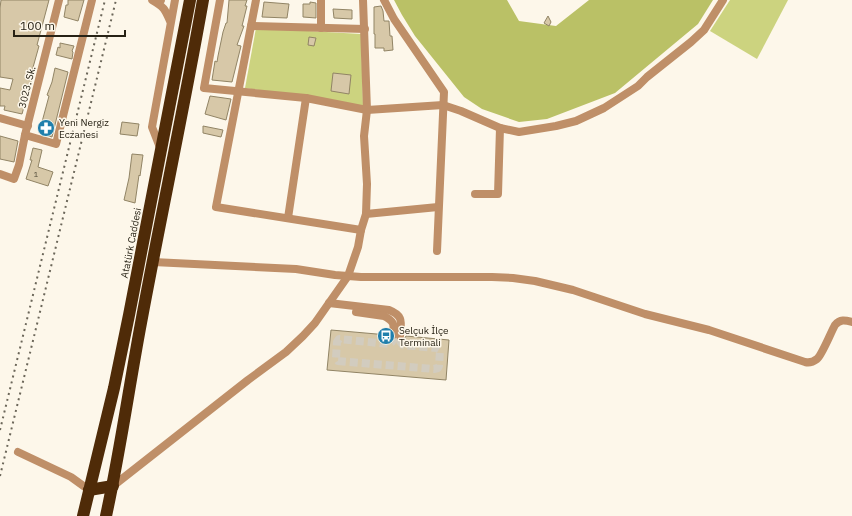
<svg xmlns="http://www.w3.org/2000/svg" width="852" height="516" font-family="'IBM Plex Sans',sans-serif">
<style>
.green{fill:#ccd37f}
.forest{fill:#bac166}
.building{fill:#d7c8a8;stroke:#918465}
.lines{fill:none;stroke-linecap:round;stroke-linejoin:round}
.minor-tunnel{stroke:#d2ccbf;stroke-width:8;stroke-dasharray:8 4;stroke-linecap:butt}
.minor{stroke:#bf8f68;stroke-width:8}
.highway{stroke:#4f2b08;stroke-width:12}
.rail{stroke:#6b6659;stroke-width:2;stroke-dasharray:2 4;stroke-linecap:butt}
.labels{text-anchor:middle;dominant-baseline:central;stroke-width:3;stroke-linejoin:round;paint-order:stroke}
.number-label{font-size:8px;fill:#534c3a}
.street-label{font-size:10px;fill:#272215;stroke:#fdf7ea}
.poi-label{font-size:10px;fill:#272215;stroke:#fdf7ea;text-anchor:start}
</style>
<rect width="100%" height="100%" fill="#fdf7ea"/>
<!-- green -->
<g class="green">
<polygon points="730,0 788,0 757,59 710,31"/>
<polygon points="256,28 361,34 363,106 245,88"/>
</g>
<!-- forest -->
<polygon class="forest" points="394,0 507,0 519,21 556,26 589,0 713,0 698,24 615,93 547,119 519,122 482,109 464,97 415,36 402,15"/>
<!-- building -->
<g class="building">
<polygon points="1,0 49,0 37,45 39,46 32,71 34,71 22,114 4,110 5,106 0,106 0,88 10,90 13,79 0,77 0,8"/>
<polygon points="68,0 84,0 78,21 64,17 66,5 68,5"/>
<polygon points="229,0 247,0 245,6 247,6 242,26 244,26 237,45 241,46 232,82 212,80 215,61 217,62 218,56 223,32 226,23 227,23"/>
<polygon points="264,2 289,4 287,18 262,17"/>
<polygon points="310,2 316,3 316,18 303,17 303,4 310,4"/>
<polygon points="381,6 383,11 384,21 389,21 390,36 392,36 393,50 384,51 384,48 375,48 375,34 374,34 374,7"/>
<polygon points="333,9 352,10 352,19 334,18"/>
<polygon points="548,16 551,22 549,26 544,23"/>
<polygon points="309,37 316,38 314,46 308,45"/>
<polygon points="60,43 74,46 72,51 73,52 72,59 56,55 58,47 60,48"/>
<polygon points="55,68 68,72 52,137 39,133 49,96 47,95 52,82"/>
<polygon points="333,73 351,75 349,94 331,91"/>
<polygon points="210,96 231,99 226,120 205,114"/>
<polygon points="122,122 139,124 137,136 120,134"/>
<polygon points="203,126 223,130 221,137 203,133"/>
<polygon points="0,136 18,141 14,162 0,159"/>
<polygon points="33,148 42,150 38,167 53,172 48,186 26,179 32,160 30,160"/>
<polygon points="132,154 143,155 140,176 139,175 135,203 124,200 129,178"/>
<polygon points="331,330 388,335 388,338 390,340 396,340 400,341 404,339 406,336 449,340 446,380 327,370"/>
</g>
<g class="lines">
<!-- minor-tunnel -->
<polyline class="minor-tunnel" points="393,335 392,342 389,344 339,339 337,342 336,358 338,361 434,369 438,368 439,366 440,350 437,348 403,345 400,341 400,336"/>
<!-- minor -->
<g class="minor">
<path d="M161 0H152C164 7 165 9 170 21"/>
<polyline points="220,0 204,88 306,98 367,110 443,105 461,111 500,128 519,132 556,126 576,121 604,108 638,86 647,77 691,42 704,30 723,0"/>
<polyline points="256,0 216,207 361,230"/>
<polyline points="384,0 394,19 444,92 437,251"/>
<polyline points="251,26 365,29"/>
<polyline points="321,28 321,0"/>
<polyline points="0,118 28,126"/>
<polyline points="25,135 56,144 92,0"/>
<polyline points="161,150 152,127 175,0"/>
<polyline points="0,174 14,179 19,165 25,135 59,0"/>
<polyline points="475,194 498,194 500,128"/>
<polyline points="366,214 438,207"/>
<polyline points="288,218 306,98"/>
<path d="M153 262 296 269 335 275 361 277H492L513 278 535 281 573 290 645 314 709 330 805 362C809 363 813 362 817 359 822 355 831 332 835 325 840 319 845 320 852 322"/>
<path d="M329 303 389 310C404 316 401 322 400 336"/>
<path d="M356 312 384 316C395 322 394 324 393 335"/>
<polyline points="18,452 71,477 89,490"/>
<polyline points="113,486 248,380 286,352 303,336 315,323 348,276 358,247 361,230 366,214 367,184 364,136 367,110 363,0"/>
</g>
<!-- highway -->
<g class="highway">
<polyline points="89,490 113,486"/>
<polyline points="83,516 114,388 129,315 190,0"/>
<path d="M106 516C120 452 129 387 141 323 161 215 184 108 203 0"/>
</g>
<!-- rail -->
<g class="rail">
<polyline points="0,430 105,0"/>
<polyline points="0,476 116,0"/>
</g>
</g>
<!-- icons -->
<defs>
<g id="pharmacy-disc" transform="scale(0.9)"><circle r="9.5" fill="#207fac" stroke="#fdf7ea"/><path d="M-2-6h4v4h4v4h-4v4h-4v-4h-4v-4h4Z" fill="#fff"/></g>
<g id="bus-disc" transform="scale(0.9)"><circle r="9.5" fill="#207fac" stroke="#fdf7ea"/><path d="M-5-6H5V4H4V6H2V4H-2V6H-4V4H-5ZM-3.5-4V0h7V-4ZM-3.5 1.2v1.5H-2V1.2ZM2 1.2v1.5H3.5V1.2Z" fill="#fff"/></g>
</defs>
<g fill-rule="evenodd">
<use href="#pharmacy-disc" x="46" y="128"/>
<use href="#bus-disc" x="386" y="336"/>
</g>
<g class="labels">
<!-- number labels -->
<g class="number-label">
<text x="36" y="174">1</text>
</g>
<!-- street labels -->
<g class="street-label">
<text transform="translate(27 87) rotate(-76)">3023. Sk.</text>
<text transform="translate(131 243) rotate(-79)">Atatürk Caddesi</text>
</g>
<!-- poi labels -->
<g class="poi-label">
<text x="59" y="122">Yeni Nergiz<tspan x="59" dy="12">Eczanesi</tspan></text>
<text x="399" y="330">Selçuk İlçe<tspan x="399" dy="12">Terminali</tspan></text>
</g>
</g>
<!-- scale -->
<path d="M14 30v6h111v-6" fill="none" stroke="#272215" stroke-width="2"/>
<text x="20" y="30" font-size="12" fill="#272215" stroke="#fdf7ea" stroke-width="3" paint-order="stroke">100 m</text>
</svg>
